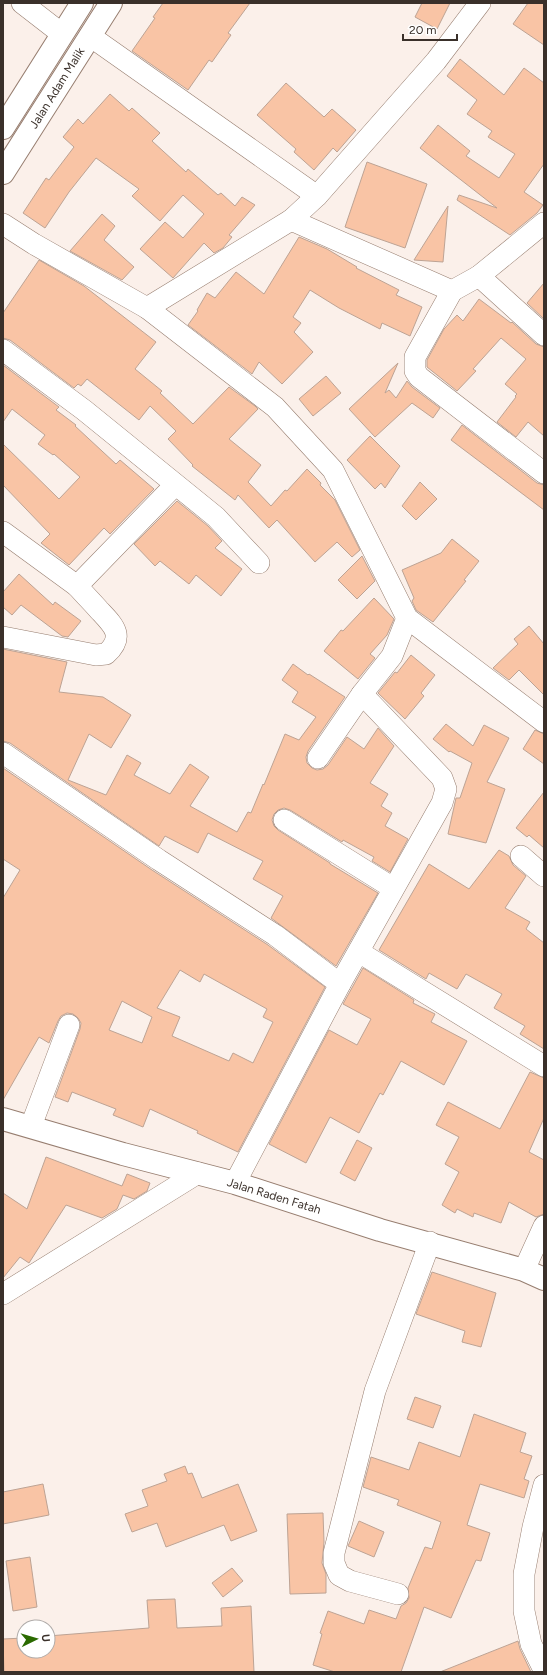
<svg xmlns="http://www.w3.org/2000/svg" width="547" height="1675" font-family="Figtree,sans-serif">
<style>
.building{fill:#f9c4a5;stroke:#bda394;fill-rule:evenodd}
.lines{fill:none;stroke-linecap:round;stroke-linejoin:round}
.street-casing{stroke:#977e70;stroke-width:22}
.primary-casing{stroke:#977e70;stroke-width:24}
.highway-casing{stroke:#977e70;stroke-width:24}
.street{stroke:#fff;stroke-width:21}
.primary{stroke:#fff;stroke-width:22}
.highway{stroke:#fff;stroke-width:22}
.labels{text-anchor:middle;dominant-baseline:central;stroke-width:3.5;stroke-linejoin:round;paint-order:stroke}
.street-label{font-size:12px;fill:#3a302a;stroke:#fff}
</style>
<rect width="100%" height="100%" fill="#fbf0ea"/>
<!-- building -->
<g class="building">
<polygon points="163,3 250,3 228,33 231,35 212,62 209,60 188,90 132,51 155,18 153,17"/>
<polygon points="422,3 450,3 437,29 415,17"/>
<polygon points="528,3 544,3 544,45 513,24"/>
<polygon points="460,59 504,95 524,68 544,83 544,164 524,192 543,205 537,213 510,235 457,200 459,195 497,208 420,148 438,125 470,151 466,156 499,178 515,154 488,137 492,131 467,114 477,100 447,76"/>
<polygon points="286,83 324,117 332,109 356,130 337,152 333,148 314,170 294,152 296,149 257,115"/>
<polygon points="110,94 129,111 132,108 160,133 152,141 186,172 188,169 218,195 221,193 235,206 242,197 255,205 229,235 232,237 223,248 214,253 204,243 173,278 140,249 165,222 183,238 204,214 183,195 160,221 132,196 139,189 96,158 69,192 45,228 23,213 46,178 49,180 74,147 63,137 78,119 83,124"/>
<polygon points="367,162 427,184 405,248 345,227"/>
<polygon points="448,206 443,262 414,260"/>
<polygon points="102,214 115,226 104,240 134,267 122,280 70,251"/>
<polygon points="299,237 327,249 357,267 356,268 399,290 396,295 422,307 410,336 382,323 380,329 339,308 310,290 293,317 301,323 294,332 313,352 282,384 259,362 252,374 188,325 198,311 197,310 207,293 215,298 236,272 264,294"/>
<polygon points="39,260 84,286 156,342 135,369 162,391 160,393 193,424 229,387 255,406 258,409 229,439 261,465 248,482 271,506 285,490 287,491 307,469 321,483 320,485 335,500 360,550 352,557 337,542 315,562 277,520 269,528 238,495 235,500 192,466 193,465 168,439 176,431 150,406 139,420 87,379 81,386 78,384 74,388 10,340 3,338 3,313"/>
<polygon points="544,283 544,319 527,303"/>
<polygon points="479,299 511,323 512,322 536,344 544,347 544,436 528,422 516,437 497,422 516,397 515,396 517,394 505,384 526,359 501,338 473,369 476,371 457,391 427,367 427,360 444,329 457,315 463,321"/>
<polygon points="398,363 385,393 389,390 396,398 407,381 412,387 440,408 433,418 412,403 375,437 349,409"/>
<polygon points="3,365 59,407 56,410 76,425 75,426 116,464 120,460 154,489 110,534 104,528 69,565 41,543 50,534 3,485 3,444 59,499 80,477 54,454 53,455 38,444 45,435 12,409 3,422"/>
<polygon points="326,376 341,393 313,416 299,399"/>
<polygon points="462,425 537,483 544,485 544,510 451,440"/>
<polygon points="370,436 400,466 385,488 381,483 375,489 347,460"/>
<polygon points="420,482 437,499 416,520 402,506"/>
<polygon points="177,501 208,526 222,541 215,548 242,569 221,596 196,575 189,584 160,561 155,566 134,544"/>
<polygon points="452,539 479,561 464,580 466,581 433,622 416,610 412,601 414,598 402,570 441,553"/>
<polygon points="362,556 375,581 357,599 338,580"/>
<polygon points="19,574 53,605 55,602 81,621 68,637 62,636 21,605 12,615 3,607 3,592"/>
<polygon points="374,598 394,619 387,635 370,654 375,658 358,679 324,651 341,630 343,631"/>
<polygon points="529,626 544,644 544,695 519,670 509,680 493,668 518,644 514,639"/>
<polygon points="3,649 67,662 59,692 103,697 131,715 111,748 89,734 68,780 106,795 127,755 141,763 134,775 170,794 190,764 209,777 190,806 237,832 248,812 251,813 263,784 264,785 285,734 299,740 316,717 292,702 298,692 282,680 293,664 308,675 309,674 345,697 308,751 306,757 307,763 312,768 317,770 323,769 328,765 347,737 364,749 378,728 394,746 370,783 388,794 381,806 392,813 385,826 408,839 390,872 372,861 374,857 343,840 342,842 290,810 284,808 278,810 274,814 272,820 274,826 278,830 330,863 330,864 378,893 336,966 271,918 283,896 253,879 263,861 208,833 198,853 165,836 159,846 10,743 3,741"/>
<polygon points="411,655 435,675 421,693 424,696 405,719 378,693 395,672 397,673"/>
<polygon points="446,724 473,746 484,725 509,738 487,782 505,789 486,843 448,834 456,798 460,798 472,763 450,751 449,752 433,739"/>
<polygon points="535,730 544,734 544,764 523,749"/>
<path d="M3 768 152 870 268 945 325 987 238 1152 197 1133 198 1131 150 1109 143 1127 113 1115 116 1109 72 1092 68 1102 55 1097 80 1029 81 1023 78 1018 73 1014 67 1013 61 1016 58 1021 49 1043 39 1037 3 1100V898L20 870 3 859ZM180 970 200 982 204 974 267 1009 263 1017 273 1022 253 1063 233 1053 229 1061 172 1036 180 1017 157 1008ZM122 1001 152 1017 142 1043 109 1030Z"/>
<polygon points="544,792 544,848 529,835 527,837 516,828"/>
<polygon points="499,850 509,856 513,865 526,876 505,908 530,922 526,929 544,943 544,1049 520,1034 525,1026 494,1008 502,994 466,974 457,989 429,973 426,979 379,950 429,864 469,889"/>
<polygon points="363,968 414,1000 413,1003 435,1014 431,1022 467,1041 444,1085 401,1061 383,1095 380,1093 359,1133 330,1117 306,1163 269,1144 329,1030 357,1045 371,1019 343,1004"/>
<polygon points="530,1072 544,1078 544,1118 529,1152 544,1160 544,1214 536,1217 509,1202 501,1223 474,1213 473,1217 457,1209 455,1213 442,1205 459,1172 445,1164 459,1137 436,1125 448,1102 500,1129"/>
<polygon points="357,1140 372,1148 355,1181 340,1173"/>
<polygon points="46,1157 122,1186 127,1174 150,1183 147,1191 134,1199 123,1195 117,1209 102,1218 66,1205 29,1263 20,1257 3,1278 3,1193 27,1209"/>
<polygon points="432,1272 496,1293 481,1347 462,1342 465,1331 416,1314"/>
<polygon points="415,1397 441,1406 433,1428 407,1419"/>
<polygon points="474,1414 526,1433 520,1452 532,1456 524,1479 529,1481 524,1498 480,1484 467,1525 490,1533 481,1561 476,1560 451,1618 424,1607 401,1672 335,1672 313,1665 322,1634 320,1633 328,1611 364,1624 369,1610 396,1619 401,1606 406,1603 409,1598 408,1588 425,1547 432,1549 441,1522 397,1505 399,1500 363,1487 371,1457 409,1470 419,1442 460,1457"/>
<polygon points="185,1466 188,1474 192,1473 202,1498 238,1484 257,1531 231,1541 224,1525 166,1547 157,1523 132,1532 125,1514 148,1506 142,1490 167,1481 164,1474"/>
<polygon points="43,1484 49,1515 3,1524 3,1492"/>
<polygon points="323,1513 324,1542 322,1563 326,1574 326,1593 290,1594 287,1514"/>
<polygon points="359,1521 384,1532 374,1557 348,1546"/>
<polygon points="30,1557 37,1607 13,1611 6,1561"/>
<polygon points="232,1568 243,1581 223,1597 212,1583"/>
<polygon points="175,1599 177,1628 222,1626 221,1608 251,1606 254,1672 4,1672 3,1639 24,1638 24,1651 48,1651 48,1636 149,1628 147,1600"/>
<polygon points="518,1641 520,1649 531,1672 440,1672"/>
</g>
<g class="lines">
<!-- street casing -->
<g class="street-casing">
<g id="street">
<polyline points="22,3 62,34"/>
<polyline points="90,36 317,196"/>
<polyline points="291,220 317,196 436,61 480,3"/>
<polyline points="3,224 34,244 147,308 275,407 333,470 407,618 544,722"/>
<polyline points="479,276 544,223"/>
<polyline points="452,291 415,357 415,371 419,377 544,473"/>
<polyline points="147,308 291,220 452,291 479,276 544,335"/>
<polyline points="3,350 84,410 216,517 259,563"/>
<polyline points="3,532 77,586"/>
<path d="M3 637 96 655 106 654C126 636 113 625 99 610 92 602 84 594 77 586L175 485"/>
<polyline points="3,753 159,860 275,935 340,984 235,1183"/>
<polyline points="318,758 362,694 392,656 407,618"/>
<polyline points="284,820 393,888"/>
<polyline points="521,856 544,876"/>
<polyline points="359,952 544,1066"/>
<polyline points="340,984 442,803 446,789 442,778 362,694"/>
<polyline points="31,1126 69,1025"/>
<polyline points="524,1270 544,1226"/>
<polyline points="3,1294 198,1173"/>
<polyline points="544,1485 533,1527 524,1574 524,1611 531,1644 544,1670"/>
<polyline points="398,1594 350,1581 339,1575 334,1563 334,1553 375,1391 430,1242"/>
</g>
</g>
<!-- primary casing -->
<g class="primary-casing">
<g id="primary">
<polyline points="3,128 82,3"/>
<polyline points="3,173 111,3"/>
</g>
</g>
<!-- highway casing -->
<g class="highway-casing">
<polyline id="highway" points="3,1119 123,1154 235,1183 380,1230 524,1270 544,1279"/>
</g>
<!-- street -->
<use href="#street" class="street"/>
<!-- primary -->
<use href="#primary" class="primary"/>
<!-- highway -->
<use href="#highway" class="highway"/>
</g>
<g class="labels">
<!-- street labels -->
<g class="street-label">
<text transform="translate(57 88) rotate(-58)">Jalan Adam Malik</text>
<text transform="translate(274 1196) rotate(17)">Jalan Raden Fatah</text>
</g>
</g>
<!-- border -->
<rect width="547" height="1675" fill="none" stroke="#3a302a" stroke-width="8"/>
<!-- north arrow -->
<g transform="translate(36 1639) rotate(85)"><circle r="19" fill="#ffffff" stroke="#b0acaa"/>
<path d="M0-3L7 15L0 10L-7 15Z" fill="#2a6a00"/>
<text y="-6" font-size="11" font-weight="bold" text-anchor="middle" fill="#3a302a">U</text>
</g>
<!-- scale -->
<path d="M403 34v6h54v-6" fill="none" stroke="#3a302a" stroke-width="2"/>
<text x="409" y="34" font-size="12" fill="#3a302a" stroke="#ffffff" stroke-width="3" paint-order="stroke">20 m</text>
</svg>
